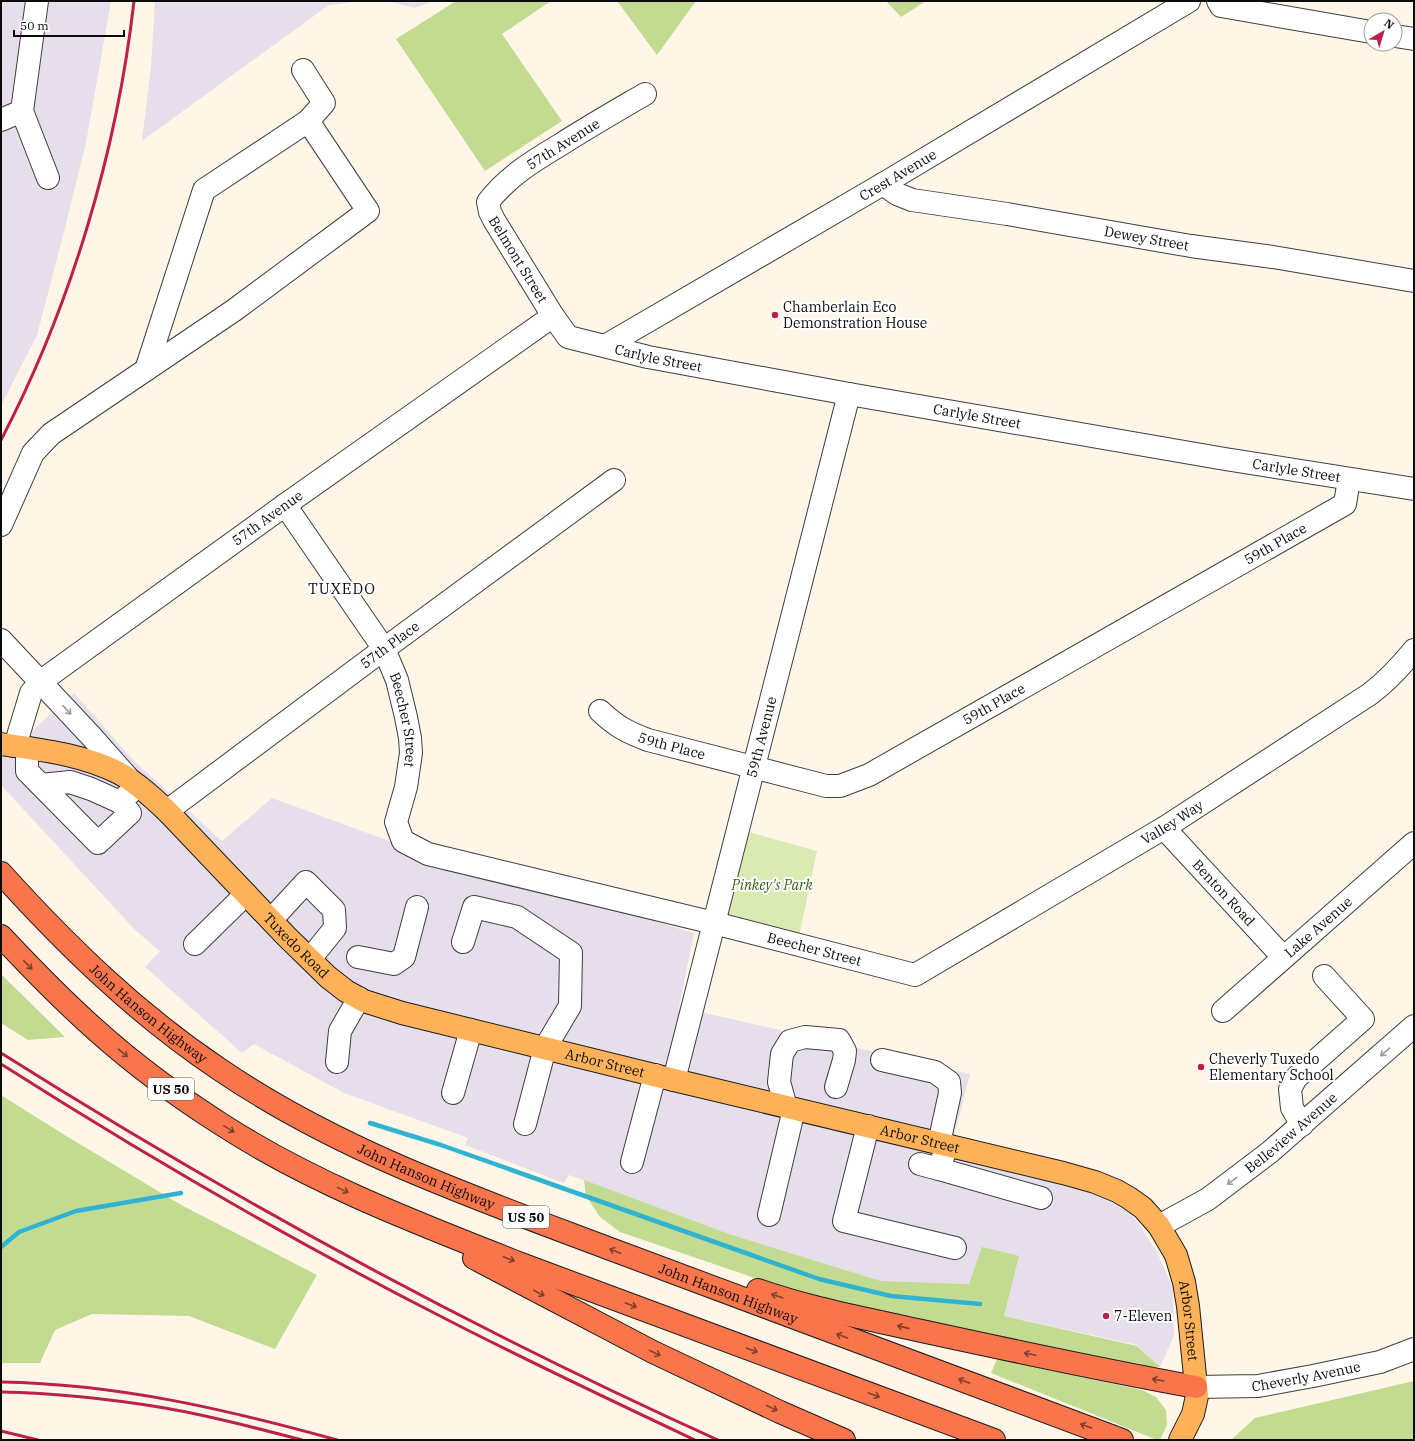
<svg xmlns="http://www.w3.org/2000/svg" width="1415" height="1441" font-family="'IBM Plex Serif',serif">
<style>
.industrial{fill:#e6deea}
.green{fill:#dbe9b2}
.forest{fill:#c2db91}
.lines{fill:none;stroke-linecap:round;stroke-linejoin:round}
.stream{stroke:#30b3d1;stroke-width:4.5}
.minor-casing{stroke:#3e3e3e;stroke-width:24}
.major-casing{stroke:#1c1c1c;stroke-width:24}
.highway-casing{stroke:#1c1c1c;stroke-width:24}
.minor{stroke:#fff;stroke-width:22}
.major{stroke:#fdb25a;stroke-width:22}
.highway{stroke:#f9764c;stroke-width:22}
.rail{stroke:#bd2049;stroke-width:3}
.oneway{stroke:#9d9d9d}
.oneway2{stroke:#82402c}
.poi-dot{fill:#bd2049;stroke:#fff;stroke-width:1.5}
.labels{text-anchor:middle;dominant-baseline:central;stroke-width:4;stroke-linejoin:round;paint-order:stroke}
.shield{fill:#fff;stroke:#545454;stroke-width:1}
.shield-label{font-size:13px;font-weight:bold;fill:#0b0b0b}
.street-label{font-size:14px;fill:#0b0b0b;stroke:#fff}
.poi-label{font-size:14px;fill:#0b0b0b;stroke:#fff;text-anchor:start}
.park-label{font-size:14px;font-style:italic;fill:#39631a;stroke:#fff}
.neighbourhood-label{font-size:15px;letter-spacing:1px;fill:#0b0b0b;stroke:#fff}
</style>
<rect width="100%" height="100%" fill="#fff6e8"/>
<!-- industrial -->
<g class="industrial">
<polygon points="1,1 111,1 86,143 64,232 37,335 1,406"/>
<polygon points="155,1 361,1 329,5 142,141 151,66"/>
<polygon points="387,1 435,1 414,8"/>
<polygon points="74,693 133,760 222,841 272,798 411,849 694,933 679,1007 970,1074 949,1156 1071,1185 1107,1199 1131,1214 1141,1227 1158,1254 1173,1288 1174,1336 1160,1367 1137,1345 1004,1316 1019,1256 970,1284 881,1281 729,1234 569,1175 564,1183 465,1145 468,1138 344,1093 254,1044 242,1053 145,967 160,951 135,930 1,785 1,759"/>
</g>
<!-- green -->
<polygon class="green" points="745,831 817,851 799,937 726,919"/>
<!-- forest -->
<g class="forest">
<polygon points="456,1 551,1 502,34 562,121 485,171 396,39"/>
<polygon points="617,1 696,1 657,55"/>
<polygon points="886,1 926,1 901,17"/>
<polygon points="1,974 65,1037 28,1040 1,1023"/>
<polygon points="1,1095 63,1134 183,1206 317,1275 275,1349 189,1316 92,1314 55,1330 40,1363 1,1363"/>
<polygon points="584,1180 729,1234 881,1281 969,1284 982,1247 1019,1256 1004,1316 1137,1346 1160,1367 1136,1368 926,1322 790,1290 620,1232 600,1217 586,1196"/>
<polygon points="997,1359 1142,1390 1156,1397 1166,1410 1167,1425 1160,1440 1157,1440 991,1373"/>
<polygon points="1414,1381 1414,1440 1231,1440 1255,1418"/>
</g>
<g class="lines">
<!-- stream -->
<g class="stream">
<polyline points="370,1123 441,1145 819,1279 891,1296 980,1304"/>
<polyline points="1,1247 19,1232 76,1211 181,1193"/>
</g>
<!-- minor casing -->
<g class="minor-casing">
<g id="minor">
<polyline points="37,1 22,111 48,178"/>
<polyline points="1218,1 1221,6 1371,32"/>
<polyline points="1395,36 1414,39"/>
<polyline points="303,70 324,103 308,121"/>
<path id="s1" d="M645 94C616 111 588 127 560 145 533 161 507 177 488 202L490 212 494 220 553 316 568 337 648 357 849 394 1225 459 1414 489"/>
<polyline points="1,120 22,111"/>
<path id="s2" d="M883 184 897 194 912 200 1007 214 1191 246 1273 257 1414 281"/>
<path id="s3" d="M605 346 883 184 1189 1"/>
<path id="s4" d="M285 505 384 649 397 680 406 717 410 738 411 753 406 787 396 822 403 841 428 854 714 923 915 975 1164 828 1370 694C1387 681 1401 666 1414 650"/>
<polyline points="1,525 33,453 51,434 233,311 368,211 308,121 204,190 146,370"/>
<polyline points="1,640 91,736 129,779"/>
<path id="s5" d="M600 711C617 727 627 732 648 740L826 786H840L869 775 1345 504 1349 479"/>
<path id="s6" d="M15 746 31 693 40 682 285 505 553 316"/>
<polyline points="27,748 27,771 98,843 130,813 120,802 137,786"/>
<polyline points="41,785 70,782 91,789 120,802"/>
<path id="s7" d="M167 811 384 649 614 480"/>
<path id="s8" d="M1164 828 1283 957"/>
<polyline points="271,920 306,882 334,910 335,928 310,959"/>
<polyline points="463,942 474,907 517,917 571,953 570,1006 545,1048 525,1124"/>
<polyline points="195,944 246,894"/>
<polyline points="358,957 394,964 404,957 417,907"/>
<path id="s9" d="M1223 1011 1414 843"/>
<polyline points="882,1060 935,1072 949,1082 950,1093 939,1143"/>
<polyline points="337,1062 340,1031 359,998"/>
<path id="s10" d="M674 1080 849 394"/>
<polyline points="453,1093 471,1030"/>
<polyline points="786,1107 779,1082 782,1054 790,1041 805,1037 839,1040 845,1051 844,1060 836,1087"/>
<polyline points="1302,1125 1292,1108 1290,1089 1296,1078 1363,1019 1324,976"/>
<polyline points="868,1126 844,1221 955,1248"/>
<polyline points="947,1145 939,1169 1041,1198"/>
<polyline points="632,1162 655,1075"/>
<polyline points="920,1164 939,1169"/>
<polyline points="769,1215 794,1109"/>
<path id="s11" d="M1159 1226 1208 1199 1270 1152 1414 1026"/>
<path id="s12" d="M1196 1387 1258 1386 1313 1376 1380 1362 1414 1349"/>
</g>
</g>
<!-- major casing -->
<g class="major-casing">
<g id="major">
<path id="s13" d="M1 744C41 750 82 754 119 773 137 783 152 797 167 811L286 936 328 977 346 991 364 1001 402 1013 674 1080 1063 1173 1095 1182 1117 1191 1129 1198 1143 1208 1159 1226 1176 1255 1184 1282 1188 1306 1197 1396 1193 1414 1180 1440"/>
</g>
</g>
<!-- highway casing -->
<g class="highway-casing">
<g id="highway">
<path id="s14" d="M1 873C67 946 137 1014 219 1069 339 1151 478 1199 613 1250 782 1314 952 1377 1122 1440"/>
<path d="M1 936C32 969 63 1001 97 1031 136 1066 180 1098 224 1126 316 1185 420 1224 521 1264L994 1440"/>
<polyline points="474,1258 653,1352 780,1412 844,1440"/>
<path d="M758 1290C809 1308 864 1318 917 1330 1009 1350 1102 1370 1196 1387"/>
</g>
</g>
<!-- minor -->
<use href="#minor" class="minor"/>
<!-- major -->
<use href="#major" class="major"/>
<!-- highway -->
<use href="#highway" class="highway"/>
<!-- rail -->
<g class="rail">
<path d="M1 440C71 306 117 151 134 1"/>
<path d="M1 1053C231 1198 470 1328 718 1440"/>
<path d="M1 1064C144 1155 291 1240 442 1317 525 1360 610 1400 695 1440"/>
<path d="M1 1382C118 1384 225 1409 337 1440"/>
<path d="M1 1392C56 1393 111 1399 165 1408 211 1416 257 1428 302 1440"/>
<polyline points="1,1431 38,1440"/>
</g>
</g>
<!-- one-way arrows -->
<defs><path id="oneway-shaft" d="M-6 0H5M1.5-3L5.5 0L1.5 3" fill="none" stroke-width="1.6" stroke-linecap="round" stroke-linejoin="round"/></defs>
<g class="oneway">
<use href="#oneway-shaft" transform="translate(67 710) rotate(47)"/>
<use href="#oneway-shaft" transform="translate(1385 1052) rotate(139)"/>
<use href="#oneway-shaft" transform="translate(1232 1181) rotate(143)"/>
</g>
<g class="oneway2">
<use href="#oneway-shaft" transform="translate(28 965) rotate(46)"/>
<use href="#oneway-shaft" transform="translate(123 1053) rotate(40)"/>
<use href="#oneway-shaft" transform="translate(229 1129) rotate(31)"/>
<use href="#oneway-shaft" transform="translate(343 1190) rotate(25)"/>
<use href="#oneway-shaft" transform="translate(615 1251) rotate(-159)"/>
<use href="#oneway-shaft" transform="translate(509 1259) rotate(21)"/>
<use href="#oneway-shaft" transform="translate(539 1293) rotate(28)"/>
<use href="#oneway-shaft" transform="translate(777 1296) rotate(-162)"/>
<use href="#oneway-shaft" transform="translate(631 1305) rotate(20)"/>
<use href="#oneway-shaft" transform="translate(903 1327) rotate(-167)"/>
<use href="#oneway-shaft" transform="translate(842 1336) rotate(-160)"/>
<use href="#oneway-shaft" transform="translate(752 1350) rotate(20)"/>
<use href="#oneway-shaft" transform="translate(655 1353) rotate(26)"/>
<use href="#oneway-shaft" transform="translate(1030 1354) rotate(-168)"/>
<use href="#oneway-shaft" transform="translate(1158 1380) rotate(-170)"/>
<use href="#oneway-shaft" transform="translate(964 1381) rotate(-160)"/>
<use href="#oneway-shaft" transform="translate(874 1395) rotate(20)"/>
<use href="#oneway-shaft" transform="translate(772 1408) rotate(25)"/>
<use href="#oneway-shaft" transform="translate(1086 1426) rotate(-160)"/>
</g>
<!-- markers -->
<g class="poi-dot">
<circle cx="775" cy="315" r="4"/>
<circle cx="1201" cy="1067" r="4"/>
<circle cx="1106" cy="1316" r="4"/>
</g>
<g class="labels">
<!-- shield labels -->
<g class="shield">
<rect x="148" y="1078" width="46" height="22" rx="3"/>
<rect x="503" y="1206" width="46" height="22" rx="3"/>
</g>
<g class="shield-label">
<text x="171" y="1089">US 50</text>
<text x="526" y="1217">US 50</text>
</g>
<!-- street labels -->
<g class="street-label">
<text transform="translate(563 144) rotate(-32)">57th Avenue</text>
<text stroke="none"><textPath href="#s3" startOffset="339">Crest Avenue</textPath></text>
<text stroke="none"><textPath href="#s2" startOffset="271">Dewey Street</textPath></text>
<text stroke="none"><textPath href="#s1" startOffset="257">Belmont Street</textPath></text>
<text stroke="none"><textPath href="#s1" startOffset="442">Carlyle Street</textPath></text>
<text stroke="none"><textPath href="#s1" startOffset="766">Carlyle Street</textPath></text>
<text stroke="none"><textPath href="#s1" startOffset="1090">Carlyle Street</textPath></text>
<text stroke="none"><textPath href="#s6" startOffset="350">57th Avenue</textPath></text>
<text stroke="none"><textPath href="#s5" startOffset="753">59th Place</textPath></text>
<text stroke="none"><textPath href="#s7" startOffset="278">57th Place</textPath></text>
<text stroke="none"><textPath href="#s5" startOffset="429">59th Place</textPath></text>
<text stroke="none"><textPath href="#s4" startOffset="249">Beecher Street</textPath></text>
<text stroke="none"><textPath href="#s10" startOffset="354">59th Avenue</textPath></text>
<text stroke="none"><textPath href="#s5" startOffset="81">59th Place</textPath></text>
<text stroke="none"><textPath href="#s4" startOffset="1203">Valley Way</textPath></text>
<text stroke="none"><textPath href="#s8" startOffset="88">Benton Road</textPath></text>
<text stroke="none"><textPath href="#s9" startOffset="127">Lake Avenue</textPath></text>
<text stroke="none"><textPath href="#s13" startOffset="370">Tuxedo Road</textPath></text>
<text stroke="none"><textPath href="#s4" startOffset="800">Beecher Street</textPath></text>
<text stroke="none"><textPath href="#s14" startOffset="204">John Hanson Highway</textPath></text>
<text stroke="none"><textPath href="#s13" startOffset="707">Arbor Street</textPath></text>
<text stroke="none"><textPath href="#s11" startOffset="162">Belleview Avenue</textPath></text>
<text stroke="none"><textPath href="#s13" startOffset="1031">Arbor Street</textPath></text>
<text stroke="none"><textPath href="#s14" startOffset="528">John Hanson Highway</textPath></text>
<text stroke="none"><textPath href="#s14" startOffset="852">John Hanson Highway</textPath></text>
<text stroke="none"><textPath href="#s13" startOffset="1391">Arbor Street</textPath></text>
<text stroke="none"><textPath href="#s12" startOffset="111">Cheverly Avenue</textPath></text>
</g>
<!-- poi labels -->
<g class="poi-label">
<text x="783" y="307">Chamberlain Eco<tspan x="783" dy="16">Demonstration House</tspan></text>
<text x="1209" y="1059">Cheverly Tuxedo<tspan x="1209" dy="16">Elementary School</tspan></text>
<text x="1114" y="1316">7-Eleven</text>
</g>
<!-- park labels -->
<g class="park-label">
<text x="772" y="885">Pinkey's Park</text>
</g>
<!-- neighbourhood labels -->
<g class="neighbourhood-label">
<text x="342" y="588">TUXEDO</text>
</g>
</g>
<!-- border -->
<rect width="1415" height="1441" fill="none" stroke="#0b0b0b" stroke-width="4"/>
<!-- north arrow -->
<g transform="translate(1383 32) rotate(38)"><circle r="19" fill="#ffffff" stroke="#9d9d9d"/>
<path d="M0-3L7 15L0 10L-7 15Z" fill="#bd2049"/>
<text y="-6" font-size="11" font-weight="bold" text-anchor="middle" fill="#0b0b0b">N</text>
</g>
<!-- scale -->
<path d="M14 30v6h110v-6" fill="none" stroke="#0b0b0b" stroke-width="2"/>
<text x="20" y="30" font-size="12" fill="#0b0b0b" stroke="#ffffff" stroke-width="3" paint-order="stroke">50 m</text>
</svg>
